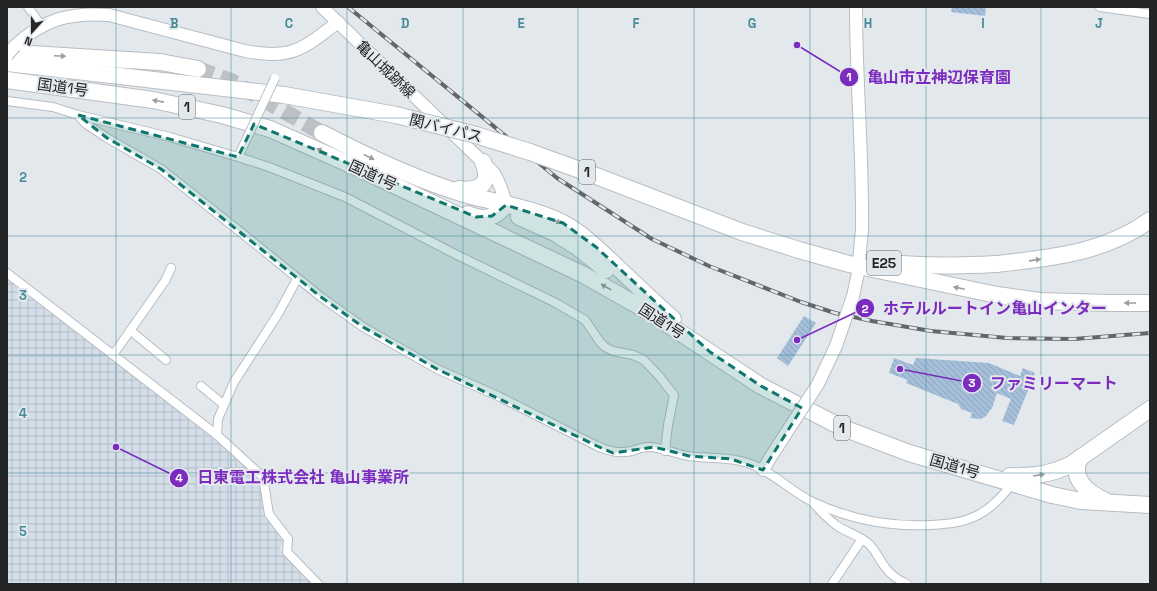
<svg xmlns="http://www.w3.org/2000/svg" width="1157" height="591" font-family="'Space Grotesk','Noto Sans JP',sans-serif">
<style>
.industrial{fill:url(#industrial-grid)}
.building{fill:url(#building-back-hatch)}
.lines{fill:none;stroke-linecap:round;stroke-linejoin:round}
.highway-tunnel{stroke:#bdc1c5;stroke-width:16;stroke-dasharray:16 8;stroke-linecap:butt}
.street-casing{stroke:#b8bdc2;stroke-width:10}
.secondary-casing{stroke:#b8bdc2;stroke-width:14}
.highway-casing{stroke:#b8bdc2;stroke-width:18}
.street{stroke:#fff;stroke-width:8}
.secondary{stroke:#fff;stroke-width:12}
.highway{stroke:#fff;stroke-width:16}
.rail-casing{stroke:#636669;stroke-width:4}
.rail{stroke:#e3e8ed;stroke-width:2.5;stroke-dasharray:8;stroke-linecap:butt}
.street-bridge-casing{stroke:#b8bdc2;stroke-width:10;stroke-linecap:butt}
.secondary-bridge-casing{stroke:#b8bdc2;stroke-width:14;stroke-linecap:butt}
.highway-bridge-casing{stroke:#b8bdc2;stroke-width:18;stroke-linecap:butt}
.street-bridge{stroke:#fff;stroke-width:8}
.secondary-bridge{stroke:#fff;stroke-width:12}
.highway-bridge{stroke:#fff;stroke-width:16}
.oneway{fill:#9c9d9e}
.marked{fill:#0f766e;fill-opacity:0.2;stroke:#0f766e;stroke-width:3;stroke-dasharray:8 5;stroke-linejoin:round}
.grid{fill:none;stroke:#478a99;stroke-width:1;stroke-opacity:0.55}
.labels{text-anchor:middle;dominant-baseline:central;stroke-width:4;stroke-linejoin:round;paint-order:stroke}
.shield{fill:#e3e8ed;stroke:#5d6062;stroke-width:1}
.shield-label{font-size:14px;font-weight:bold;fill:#232527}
.street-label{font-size:15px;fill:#232527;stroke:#e3e8ed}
.grid-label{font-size:13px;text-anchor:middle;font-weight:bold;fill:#478a99;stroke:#e3e8ed;stroke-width:4;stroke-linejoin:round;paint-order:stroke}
.leader{fill:none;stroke:#7b2cbf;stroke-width:1.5}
.callout-dot{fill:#7b2cbf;stroke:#e3e8ed;stroke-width:1.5}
.mark-label{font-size:12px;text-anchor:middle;font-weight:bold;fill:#fff}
.callout-label{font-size:16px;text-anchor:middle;font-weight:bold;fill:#7b2cbf;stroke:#e3e8ed;stroke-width:4;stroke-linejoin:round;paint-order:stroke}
</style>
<defs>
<pattern id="industrial-grid" width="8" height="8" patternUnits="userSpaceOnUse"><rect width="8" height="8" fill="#d3dee9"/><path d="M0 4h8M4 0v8" fill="none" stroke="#b5bec8"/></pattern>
<pattern id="building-back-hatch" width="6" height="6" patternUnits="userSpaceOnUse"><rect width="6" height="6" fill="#a5bfda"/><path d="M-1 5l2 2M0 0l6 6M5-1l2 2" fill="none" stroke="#8ea4bb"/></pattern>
</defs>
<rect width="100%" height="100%" fill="#e3e8ed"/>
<!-- industrial -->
<polygon class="industrial" points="7,279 188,416 260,478 267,515 285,540 279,549 314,584 7,584"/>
<!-- building -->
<g class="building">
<polygon points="952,7 986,7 985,16 951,12"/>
<polygon points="804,316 816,323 788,366 777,358"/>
<polygon points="894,358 913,365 916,358 989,363 1020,376 1023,368 1035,373 1014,425 1002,421 1011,399 997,393 992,408 985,417 980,419 970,418 972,413 961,409 958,404 906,383 908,380 889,373"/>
</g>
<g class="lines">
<!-- highway-tunnel -->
<polyline class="highway-tunnel" points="198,69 231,81 322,133"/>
<!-- street casing -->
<g class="street-casing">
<g id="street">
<polyline points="28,7 41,25"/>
<polyline points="1100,7 1150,14"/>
<polyline points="7,101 53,107 78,115 170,137 238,157 269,167 345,197 457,255 554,302 585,320 600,342 605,347 613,351 633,355 644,360 659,376 674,395 668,425 665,451"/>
<path d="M78 115 86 124 107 138 161 169 243 234 321 297 363 327 437 369 500 397 597 446C609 451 618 454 632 451 637 449 644 447 649 447 662 447 675 454 688 456 708 459 728 456 748 463 772 471 790 491 813 502 851 520 889 527 931 525 947 524 963 523 978 515 992 508 1003 495 1013 483"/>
<polyline points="7,273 217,435 263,477 269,514 288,539 287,552 318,584"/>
<polyline points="130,330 166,360"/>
<polyline points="113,355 165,281 171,268"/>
<polyline points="201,386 223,404"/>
<polyline points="217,435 218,419 234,382 278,314 297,279"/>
<path d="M814 504C822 512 829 521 839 527 849 533 860 536 869 544 876 551 879 559 885 567 890 574 898 580 907 584"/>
<polyline points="832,584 862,539"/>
</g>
</g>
<!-- secondary casing -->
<g class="secondary-casing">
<g id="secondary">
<path d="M322 7 493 172C500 183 503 192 506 205"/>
<path d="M856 7C856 81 863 155 862 229"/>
<path d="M15 46C43 19 71 12 109 15L245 51C291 60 303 49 338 22"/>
<polyline points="763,470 770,458"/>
</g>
</g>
<!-- highway casing -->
<g class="highway-casing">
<g id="highway">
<polyline points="15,53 160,62 198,69"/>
<polyline points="7,63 284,95 396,115"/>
<polyline points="7,80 153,100 222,115 270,129 358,168 584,275 649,312 761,386 843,428 909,453 1052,495 1081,501 1150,505"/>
<path d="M322 133C368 157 414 179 464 194 497 203 533 208 563 223 583 234 599 250 615 265 634 283 653 301 673 319"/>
<path d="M459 189C480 192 492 183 483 162"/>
<path d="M468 214C484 221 494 219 506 205"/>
<polyline points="519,217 555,233 577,247 606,270"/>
<path d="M996 264C1050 258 1105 253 1150 220"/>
<polyline points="1109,303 1150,303"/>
<path d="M1080 458C1069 478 1088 493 1104 500"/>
<path d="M1010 476C1031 477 1050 475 1070 465L1150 409"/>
</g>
</g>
<!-- street -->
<use href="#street" class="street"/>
<!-- secondary -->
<use href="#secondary" class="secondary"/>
<!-- highway -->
<use href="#highway" class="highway"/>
<!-- rail casing -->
<g class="rail-casing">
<polyline id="rail" points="348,7 557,178 652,239 709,266 801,302 835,313 872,321 931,331 1007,338 1074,339 1150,333"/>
</g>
<!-- rail -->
<use href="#rail" class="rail"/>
<!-- street-bridge casing -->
<g class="street-bridge-casing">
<polyline id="street-bridge" points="240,153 275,78"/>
</g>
<!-- secondary-bridge casing -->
<g class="secondary-bridge-casing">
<g id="secondary-bridge">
<polyline points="7,55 15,46"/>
<polyline points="770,458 818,384 836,346 853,296 858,273 862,229"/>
</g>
</g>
<!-- highway-bridge casing -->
<g class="highway-bridge-casing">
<g id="highway-bridge">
<polyline points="396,115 476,135 530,152 591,174 742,232 799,250 849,264 997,295 1040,301 1109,303"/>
<path d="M881 262C919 267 958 266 996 264"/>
</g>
</g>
<!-- street-bridge -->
<use href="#street-bridge" class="street-bridge"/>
<!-- secondary-bridge -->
<use href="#secondary-bridge" class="secondary-bridge"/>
<!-- highway-bridge -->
<use href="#highway-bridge" class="highway-bridge"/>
</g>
<!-- one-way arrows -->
<defs><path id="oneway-solid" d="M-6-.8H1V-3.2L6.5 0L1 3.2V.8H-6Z"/></defs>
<g class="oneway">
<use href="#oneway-solid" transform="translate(60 56) rotate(3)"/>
<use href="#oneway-solid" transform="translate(158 101) rotate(-169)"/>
<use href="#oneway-solid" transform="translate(322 151) rotate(-156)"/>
<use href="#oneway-solid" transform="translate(369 157) rotate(26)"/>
<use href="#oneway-solid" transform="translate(556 221) rotate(24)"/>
<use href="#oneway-solid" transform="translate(1035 260) rotate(-8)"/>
<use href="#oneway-solid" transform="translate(606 287) rotate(-151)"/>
<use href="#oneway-solid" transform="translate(959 288) rotate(-168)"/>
<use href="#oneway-solid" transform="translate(1130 303) rotate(180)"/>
<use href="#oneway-solid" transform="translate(1039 475) rotate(-9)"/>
</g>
<!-- marked area -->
<path class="marked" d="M78 115 238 157 254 124 476 217 492 216 506 205 563 223 596 247 710 352 761 386 802 408 763 470 731 459 689 456 654 447 613 453 597 446 437 369 363 327 321 297 161 169 107 138Z"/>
<!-- grid -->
<path class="grid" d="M116 7V584M231 7V584M347 7V584M463 7V584M578 7V584M694 7V584M810 7V584M926 7V584M1041 7V584M7 118H1150M7 236H1150M7 355H1150M7 473H1150"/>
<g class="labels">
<!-- shield labels -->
<g class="shield">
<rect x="179" y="95" width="16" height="24" rx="3"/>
<rect x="579" y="160" width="16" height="24" rx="3"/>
<rect x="867" y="251" width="34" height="24" rx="3"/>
<rect x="834" y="416" width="16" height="24" rx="3"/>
</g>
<g class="shield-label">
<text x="187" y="107">1</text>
<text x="587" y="172">1</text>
<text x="884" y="263">E25</text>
<text x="842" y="428">1</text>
</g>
<!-- street labels -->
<g class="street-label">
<text transform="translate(386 69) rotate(44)">亀山城跡線</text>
<text transform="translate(63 87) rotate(8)">国道1号</text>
<text transform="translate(446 128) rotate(14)">関バイパス</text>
<text transform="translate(373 175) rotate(25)">国道1号</text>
<text transform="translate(662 321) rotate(33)">国道1号</text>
<text transform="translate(955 466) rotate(16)">国道1号</text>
</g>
</g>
<g class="grid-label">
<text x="174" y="28">B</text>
<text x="289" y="28">C</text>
<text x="405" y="28">D</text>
<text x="521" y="28">E</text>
<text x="636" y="28">F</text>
<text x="752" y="28">G</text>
<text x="868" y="28">H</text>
<text x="983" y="28">I</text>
<text x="1099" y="28">J</text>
<text x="23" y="182">2</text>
<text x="23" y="300">3</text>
<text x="23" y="418">4</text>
<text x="23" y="536">5</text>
</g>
<!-- callouts -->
<path class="leader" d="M797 45L849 77M797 340L865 308M900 369L972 383M116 447L179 478"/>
<g class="callout-dot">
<circle cx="797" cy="45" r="4"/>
<circle cx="797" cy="340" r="4"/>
<circle cx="900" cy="369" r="4"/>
<circle cx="116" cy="447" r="4"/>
<circle cx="849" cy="77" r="10"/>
<circle cx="865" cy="308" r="10"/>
<circle cx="972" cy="383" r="10"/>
<circle cx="179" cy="478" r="10"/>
</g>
<g class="mark-label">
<text x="849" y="81">1</text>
<text x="865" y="313">2</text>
<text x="972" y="387">3</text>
<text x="179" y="482">4</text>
</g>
<g class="callout-label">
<text x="939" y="83">亀山市立神辺保育園</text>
<text x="995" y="314">ホテルルートイン亀山インター</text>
<text x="1054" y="389">ファミリーマート</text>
<text x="303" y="483">日東電工株式会社 亀山事業所</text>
</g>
<!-- border -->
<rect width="1157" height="591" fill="none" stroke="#232527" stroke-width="16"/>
<!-- north arrow -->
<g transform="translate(32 32) rotate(201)" stroke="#e3e8ed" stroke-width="3" paint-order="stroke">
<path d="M0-3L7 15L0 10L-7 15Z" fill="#232527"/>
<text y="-6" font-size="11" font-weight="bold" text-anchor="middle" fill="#232527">N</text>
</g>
</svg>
